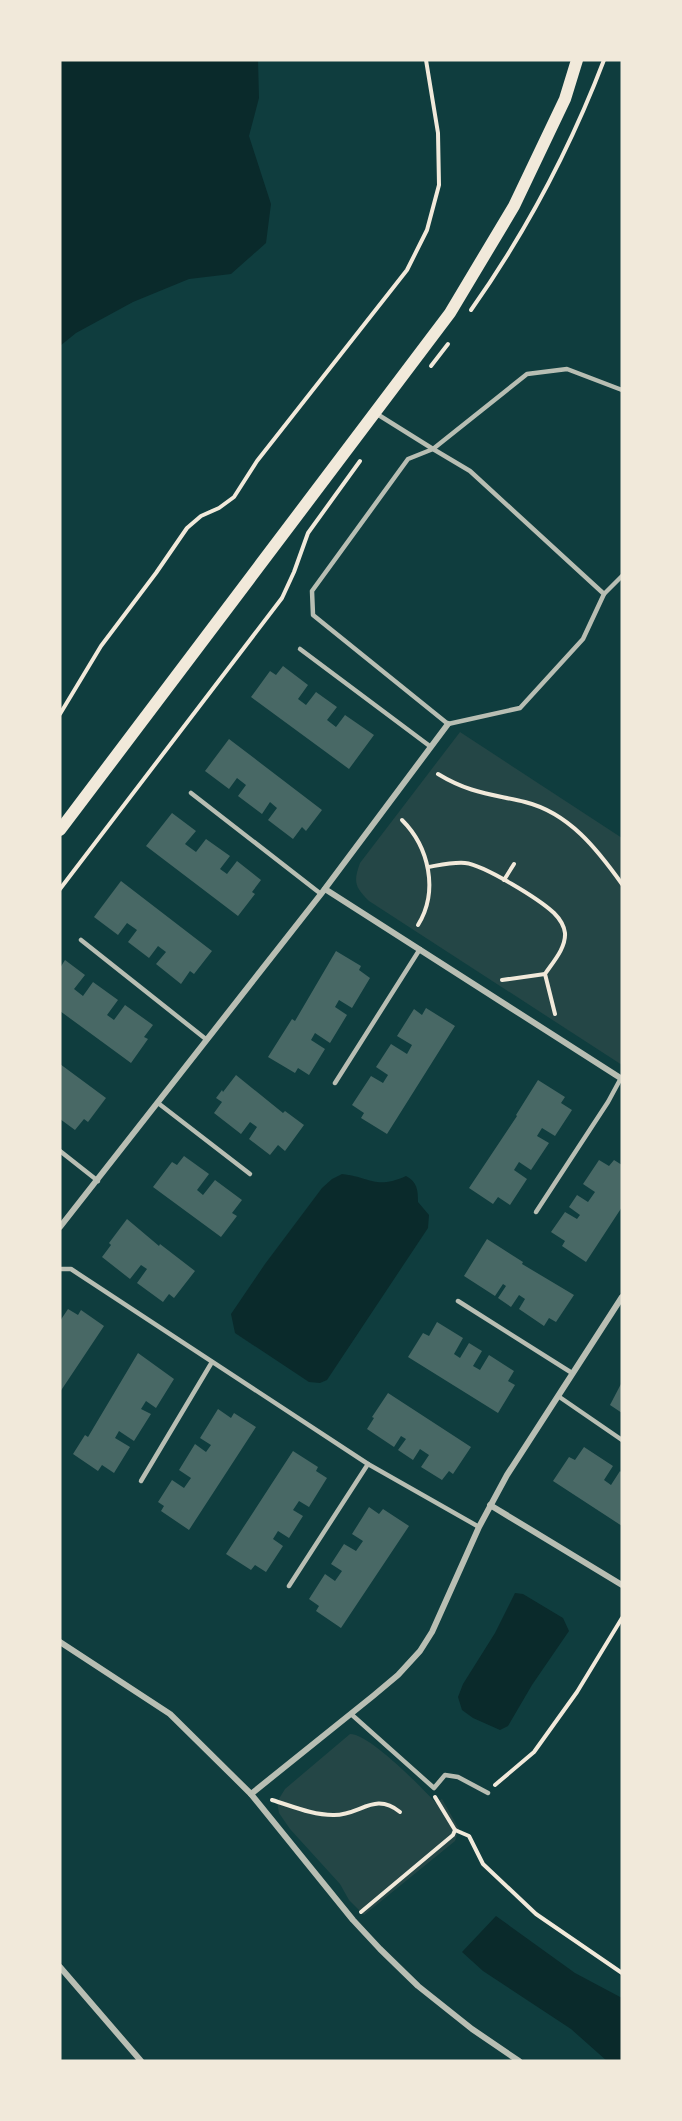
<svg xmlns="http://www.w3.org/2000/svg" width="682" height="2121" font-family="Mulish,sans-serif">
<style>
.green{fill:#244646}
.water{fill:#0a2a2b}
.building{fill:#486865}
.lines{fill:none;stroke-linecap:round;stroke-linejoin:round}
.path{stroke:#f1e9da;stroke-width:4}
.service{stroke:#b8beb3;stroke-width:4.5}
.minor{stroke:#b8beb3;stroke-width:6}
.secondary{stroke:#f1e9da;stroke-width:12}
</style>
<rect width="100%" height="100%" fill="#0f3d3e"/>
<!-- green -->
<g class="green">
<path d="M460 732 622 838V1065L369 901C355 887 353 882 360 863Z"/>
<path d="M350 1734C370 1734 422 1788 436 1803L442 1799 459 1829 455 1841 364 1915 349 1900 340 1884 290 1829 279 1813 277 1802 285 1789Z"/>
</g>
<!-- water -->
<g class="water">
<polygon points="60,60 258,60 259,98 249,136 271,204 266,243 231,274 189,279 133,302 76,333 60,346"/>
<path d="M342 1174C371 1177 375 1190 406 1176 417 1182 418 1189 418 1202L429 1215 428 1228 327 1380 320 1383 309 1382 235 1333 231 1314 265 1264 322 1188 332 1179Z"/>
<polygon points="515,1593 523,1594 563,1618 569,1631 532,1685 508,1726 500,1730 473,1718 462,1710 458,1697 463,1684 495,1633"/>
<polygon points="496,1916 575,1973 622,1998 622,2061 607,2061 571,2029 483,1971 462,1952"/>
</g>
<!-- building -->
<g class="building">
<polygon points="283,666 308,685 298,699 306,705 316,692 337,707 327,720 336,727 345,715 374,735 349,769 251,697 270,671 276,675"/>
<polygon points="229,739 322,810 306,831 302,827 293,839 268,820 277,808 270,802 262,814 238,796 246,785 237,778 229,789 205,771"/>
<polygon points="172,813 196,831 185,844 196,852 206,839 230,856 220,869 227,874 237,861 261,880 252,892 255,894 238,916 146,846"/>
<polygon points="121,881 212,951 194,974 190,971 181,984 156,964 166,952 158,946 149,958 128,942 137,930 127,923 118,935 94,917"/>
<polygon points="336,951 361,966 359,970 370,978 352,1008 339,1000 335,1007 347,1015 330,1043 315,1033 311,1040 325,1049 309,1075 298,1068 295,1073 268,1057 292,1019 295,1021"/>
<polygon points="65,960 85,975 74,989 83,996 93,982 118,1000 107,1015 114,1020 125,1005 153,1025 144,1037 148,1039 131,1063 60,1011 60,968"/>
<polygon points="426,1008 455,1026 387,1134 361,1118 364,1113 352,1105 371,1076 383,1083 388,1075 376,1067 391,1044 407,1054 412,1045 397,1036 414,1009 422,1015"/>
<polygon points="60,1064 106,1098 88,1122 84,1119 75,1130 60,1119"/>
<polygon points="236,1075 283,1113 285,1111 304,1125 285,1151 278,1145 270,1155 249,1139 257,1127 250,1122 241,1134 214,1113 222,1102 216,1098 222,1090 223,1092"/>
<polygon points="538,1080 565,1097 561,1103 572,1110 555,1136 542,1128 537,1136 549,1143 531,1170 519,1162 514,1170 527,1179 510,1205 498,1197 493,1204 469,1188 517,1116 516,1115"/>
<polygon points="184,1156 209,1174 197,1190 203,1195 215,1180 242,1200 232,1213 237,1216 221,1237 153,1187 172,1162 177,1165"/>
<polygon points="599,1160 609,1166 614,1160 622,1165 622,1207 586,1262 562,1246 565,1241 551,1232 565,1212 577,1219 580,1215 569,1207 577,1195 588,1202 595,1192 583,1184"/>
<polygon points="127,1219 159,1246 160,1244 195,1271 174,1298 169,1294 163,1302 137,1283 147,1269 141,1265 130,1279 102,1257 111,1245 109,1243"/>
<polygon points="487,1239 523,1262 522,1264 574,1295 556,1322 549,1318 544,1326 519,1309 525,1299 519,1295 511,1307 498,1298 506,1286 503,1284 495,1296 464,1276"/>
<polygon points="68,1309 78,1315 81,1310 104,1326 60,1392 60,1321"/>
<polygon points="437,1322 463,1338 454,1354 460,1358 469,1343 482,1351 473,1366 480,1370 489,1355 514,1371 508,1381 515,1385 498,1413 408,1357 423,1333 429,1336"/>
<polygon points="138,1353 174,1379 156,1408 146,1401 141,1409 151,1414 134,1441 119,1431 115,1438 130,1447 114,1473 102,1465 98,1471 73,1454 85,1435 88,1437"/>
<polygon points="622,1382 622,1413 610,1405"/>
<polygon points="388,1393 471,1447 453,1474 449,1471 442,1480 421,1467 429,1455 420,1449 413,1460 398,1450 406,1439 401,1436 394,1447 367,1429 374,1418 372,1417"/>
<polygon points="218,1409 231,1418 234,1413 256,1427 189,1530 161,1511 164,1506 158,1502 172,1480 184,1488 191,1478 179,1470 195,1444 206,1452 211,1445 200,1438"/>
<polygon points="584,1447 613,1466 604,1480 611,1485 620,1471 622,1473 622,1526 553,1481 569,1457 575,1460"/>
<polygon points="293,1451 318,1467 316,1471 327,1478 309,1507 299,1501 293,1510 303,1516 289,1538 278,1531 273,1539 283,1546 266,1572 255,1565 251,1570 226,1554"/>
<polygon points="369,1507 379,1514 383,1509 409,1526 341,1628 316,1611 319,1606 309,1599 325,1574 335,1581 342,1571 331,1564 344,1544 356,1551 363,1541 352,1534"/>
</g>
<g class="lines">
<!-- path -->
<g class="path">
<path d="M471 310C526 232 570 149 604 60"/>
<polyline points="431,366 448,344"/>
<polyline points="60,714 101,646 156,573 187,528 201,516 219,508 234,497 257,461 407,270 427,230 439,185 438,133 426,60"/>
<path d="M438 774C469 793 491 794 525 802 569 813 597 849 622 884"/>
<path d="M402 820C429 847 439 891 418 925"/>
<path d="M428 867C440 865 453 862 465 863 484 865 539 899 554 913 559 918 564 925 565 933 566 948 553 962 545 974L555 1014"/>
<polyline points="504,880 514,864"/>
<polyline points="60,889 282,598 294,572 308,533 360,461"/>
<polyline points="502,980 545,974"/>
<polyline points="495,1785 534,1752 577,1692 622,1618"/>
<path d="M272 1800C292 1806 312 1815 333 1815 360 1816 374 1791 400 1812"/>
<polyline points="455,1830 469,1836 483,1864 536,1914 622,1973"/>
<polyline points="361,1912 453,1835 455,1830 435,1797"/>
</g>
<!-- service -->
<g class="service">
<polyline points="377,414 433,449 527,374 567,369 622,390"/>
<polygon points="433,449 470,471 604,594 583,639 520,708 448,724 313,615 312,591 408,459"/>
<polyline points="604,594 622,576"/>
<polyline points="300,649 431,747"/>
<polyline points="191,793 321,894"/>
<polyline points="81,940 207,1040"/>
<polyline points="335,1083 420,949"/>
<polyline points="158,1103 250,1174"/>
<polyline points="60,1151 98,1181"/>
<polyline points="536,1212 608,1102 621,1078"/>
<polyline points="60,1269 71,1269 368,1464 479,1527"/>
<polyline points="458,1301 572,1373"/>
<polyline points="558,1396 622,1440"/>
<polyline points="141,1481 212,1362"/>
<polyline points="289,1586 368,1464"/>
<polyline points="351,1714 434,1788 445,1775 458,1777 488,1793"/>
</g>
<!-- minor -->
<g class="minor">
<polyline points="325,889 622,1079"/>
<polyline points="60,1227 321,894 448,724"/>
<polyline points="490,1505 622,1585"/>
<polyline points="60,1642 170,1714 251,1794 353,1920 380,1949 418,1986 472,2029 519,2061"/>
<polyline points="251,1794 373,1696 398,1675 420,1651 432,1632 479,1527 507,1475 622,1297"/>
<polyline points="60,1967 141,2061"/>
</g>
<!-- secondary -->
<polyline class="secondary" points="60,830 450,313 514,206 565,99 577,60"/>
</g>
<!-- border -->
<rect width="682" height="2121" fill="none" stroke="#f1e9da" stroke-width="123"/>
</svg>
